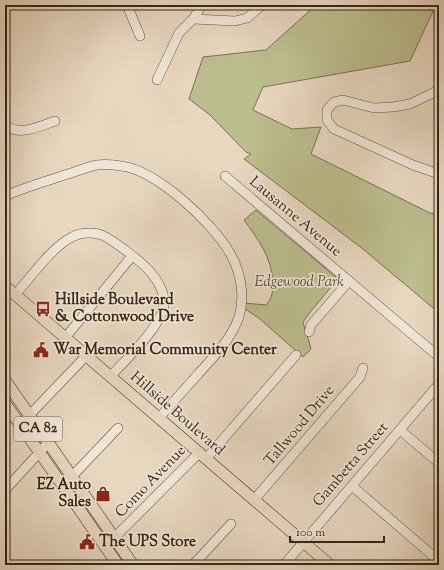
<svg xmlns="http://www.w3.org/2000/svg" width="444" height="570" font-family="'Sorts Mill Goudy',serif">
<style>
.green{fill:#bcbd8e;stroke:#7a7254}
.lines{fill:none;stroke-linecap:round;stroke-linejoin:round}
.minor-casing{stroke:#635242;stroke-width:10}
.major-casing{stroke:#372619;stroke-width:12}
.minor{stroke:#efe5d5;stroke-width:9}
.major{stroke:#e7d7bf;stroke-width:11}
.labels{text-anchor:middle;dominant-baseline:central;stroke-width:3.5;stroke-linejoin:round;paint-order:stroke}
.shield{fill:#efe5d5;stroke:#6e5f51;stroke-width:1}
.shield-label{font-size:14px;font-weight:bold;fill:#372619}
.street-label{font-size:15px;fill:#372619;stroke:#efe5d5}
.park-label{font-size:15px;font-style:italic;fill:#584c36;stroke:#efe5d5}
.poi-label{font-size:15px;font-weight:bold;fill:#372619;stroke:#efe5d5;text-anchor:start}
</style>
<rect width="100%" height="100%" fill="#e7d7bf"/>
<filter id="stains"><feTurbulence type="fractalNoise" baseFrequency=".005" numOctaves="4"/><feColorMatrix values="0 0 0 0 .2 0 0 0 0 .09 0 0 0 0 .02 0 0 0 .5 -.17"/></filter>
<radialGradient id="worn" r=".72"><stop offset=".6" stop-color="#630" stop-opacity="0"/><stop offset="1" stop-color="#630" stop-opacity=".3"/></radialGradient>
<!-- green -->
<g class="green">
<polygon points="316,5 436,5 410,61 263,87 253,110 292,129 321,127 311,154 430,213 439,214 439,313 363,249 244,159 251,154 246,152 210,115 189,99 203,57 266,50"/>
<path d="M256 210 338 279 311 311 303 322C305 332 309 339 311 349L303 357 260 319 244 308V303L266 305C272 299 273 291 273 282 271 256 259 241 244 220Z"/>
</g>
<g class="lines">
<!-- minor casing -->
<g class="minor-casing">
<g id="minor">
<polyline points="127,5 140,36"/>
<polyline points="193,19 235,21 247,18 262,5"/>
<polyline points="157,80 179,33 193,19 202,5"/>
<polyline points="439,90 410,104 393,107 374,108 343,100 334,102 327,110 327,120 334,129 413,165 439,174"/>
<path d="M5 125C19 137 40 126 55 121"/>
<polyline points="225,176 439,357"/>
<path d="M5 196C25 187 47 181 68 174 77 171 87 167 97 165 104 164 114 165 121 166 157 170 214 224 231 255 241 273 245 297 239 317 231 339 215 356 199 373 186 388 172 403 159 418"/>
<path d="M15 295C30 278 53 246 72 237 81 232 93 232 102 235 113 240 145 264 152 274 158 281 164 292 164 301 166 323 124 361 110 377"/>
<polyline points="309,332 311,325 349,281"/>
<polyline points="65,338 132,256"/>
<polyline points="20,425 86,356"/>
<polyline points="400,430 439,463"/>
<polyline points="206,459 296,355"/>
<polyline points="63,486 118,428"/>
<polyline points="352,486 439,561"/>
<polyline points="5,490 48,443"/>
<polyline points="254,500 360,377 363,368"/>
<polyline points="105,547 199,453"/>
<polyline points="193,565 231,524"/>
<polyline points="284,565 439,384"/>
</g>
</g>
<!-- major casing -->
<g class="major-casing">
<g id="major">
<polyline points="5,286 330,565"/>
<polyline points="5,380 133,565"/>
<polyline points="5,403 118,565"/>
</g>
</g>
<!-- minor -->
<use href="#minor" class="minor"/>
<!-- major -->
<use href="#major" class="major"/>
</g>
<!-- icons -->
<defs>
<g id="bus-bare" transform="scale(1.2)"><path d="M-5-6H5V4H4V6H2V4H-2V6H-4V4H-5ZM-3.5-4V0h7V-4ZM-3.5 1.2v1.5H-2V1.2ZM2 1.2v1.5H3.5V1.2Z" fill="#8f2418" stroke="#efe5d5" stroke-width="2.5" paint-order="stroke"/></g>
<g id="civic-bare" transform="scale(1.2)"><path d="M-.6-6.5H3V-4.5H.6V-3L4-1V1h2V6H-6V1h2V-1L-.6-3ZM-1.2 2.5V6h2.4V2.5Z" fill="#8f2418" stroke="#efe5d5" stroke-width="2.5" paint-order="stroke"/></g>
<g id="shop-bare" transform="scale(1.2)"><path d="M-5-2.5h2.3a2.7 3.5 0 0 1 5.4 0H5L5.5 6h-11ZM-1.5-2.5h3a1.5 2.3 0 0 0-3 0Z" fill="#8f2418" stroke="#efe5d5" stroke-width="2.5" paint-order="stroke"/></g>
</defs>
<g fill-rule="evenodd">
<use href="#bus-bare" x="43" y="309"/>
<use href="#civic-bare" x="41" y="350"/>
<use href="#shop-bare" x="103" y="494"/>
<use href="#civic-bare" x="87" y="542"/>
</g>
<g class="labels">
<!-- shield labels -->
<rect class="shield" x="14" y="417" width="48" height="24" rx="3"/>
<g class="shield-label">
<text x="38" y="429">CA 82</text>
</g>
<!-- street labels -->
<g class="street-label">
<text transform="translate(295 217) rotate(40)">Lausanne Avenue</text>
<text transform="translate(177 414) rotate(41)">Hillside Boulevard</text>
<text transform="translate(300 426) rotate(-50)">Tallwood Drive</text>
<text transform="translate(351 465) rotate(-49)">Gambetta Street</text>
<text transform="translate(151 482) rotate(-46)">Como Avenue</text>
</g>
<!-- park labels -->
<g class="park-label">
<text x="299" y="282">Edgewood Park</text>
</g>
<!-- poi labels -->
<g class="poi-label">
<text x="55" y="300">Hillside Boulevard<tspan x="55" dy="17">&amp; Cottonwood Drive</tspan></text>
<text x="53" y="350">War Memorial Community Center</text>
<text x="91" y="485" text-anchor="end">EZ Auto<tspan x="91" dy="17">Sales</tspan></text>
<text x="99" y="542">The UPS Store</text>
</g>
</g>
<!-- margin -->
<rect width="444" height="570" fill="none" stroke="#e7d7bf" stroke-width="20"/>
<rect x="6" y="6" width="432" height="558" fill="none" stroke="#372619" stroke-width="2"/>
<rect x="10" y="10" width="424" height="550" fill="none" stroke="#372619"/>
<!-- scale -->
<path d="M290 536v6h94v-6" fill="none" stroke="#372619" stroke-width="2"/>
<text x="296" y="536" font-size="12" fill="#372619" stroke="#efe5d5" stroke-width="3" paint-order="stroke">100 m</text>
<rect width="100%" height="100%" filter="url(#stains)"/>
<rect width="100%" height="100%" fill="url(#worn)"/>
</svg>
